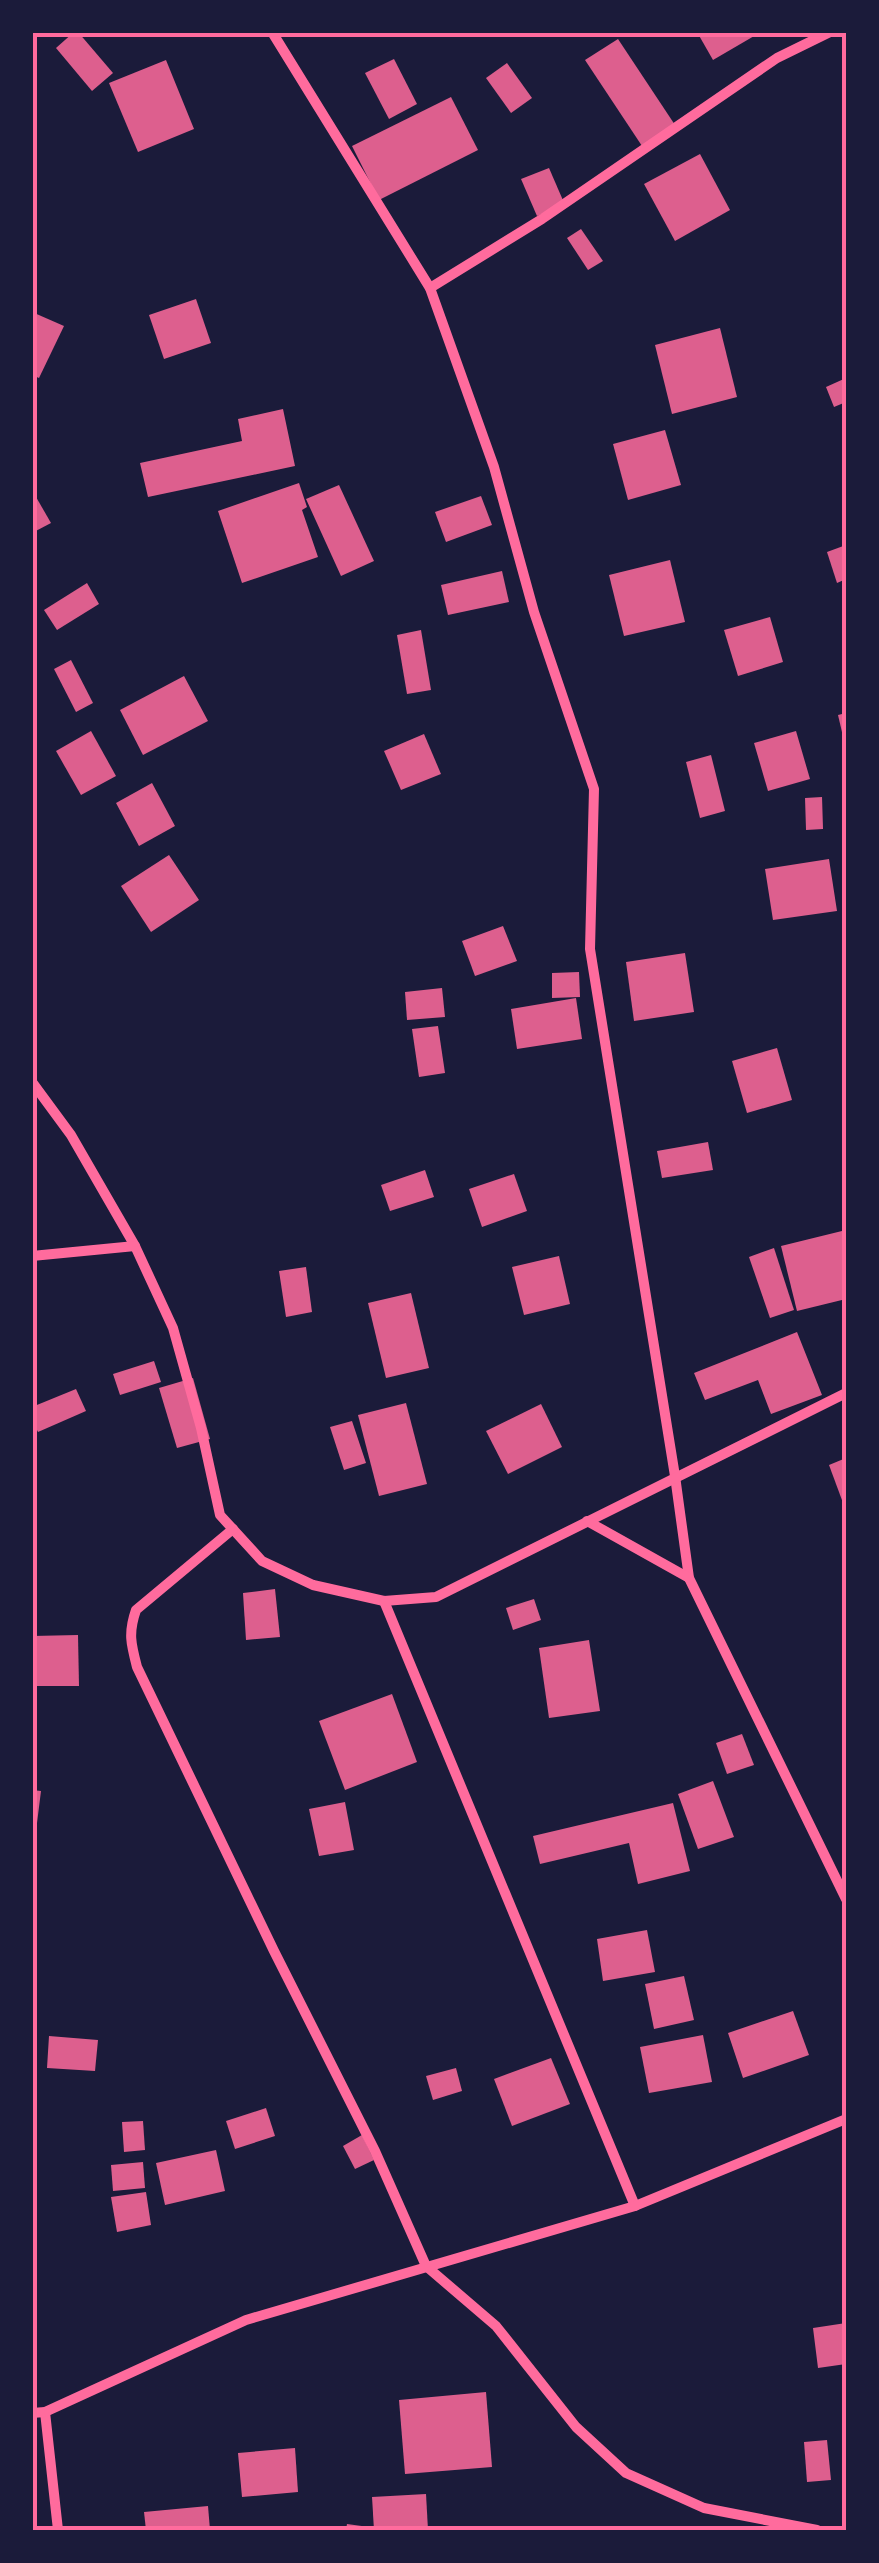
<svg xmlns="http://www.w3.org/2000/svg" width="879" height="2563" font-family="Manrope,sans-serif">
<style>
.building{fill:#dd5f8e}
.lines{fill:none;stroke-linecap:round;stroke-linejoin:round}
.minor{stroke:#ff6b9d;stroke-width:10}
.neatline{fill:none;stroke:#ff6b9d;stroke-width:4}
</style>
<rect width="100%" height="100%" fill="#1b1b3a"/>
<!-- building -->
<g class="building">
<polygon points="74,32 78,32 113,73 92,91 56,48"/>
<polygon points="697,32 761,32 713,60"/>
<polygon points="618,39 675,125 642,146 585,60"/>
<polygon points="394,59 417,104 389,119 365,73"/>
<polygon points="166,60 194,129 138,152 109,83"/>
<polygon points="507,63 532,98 511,113 486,78"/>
<polygon points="451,97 478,150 379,200 352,146"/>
<polygon points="700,154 730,210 675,241 644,184"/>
<polygon points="549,168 565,205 537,216 521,179"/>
<polygon points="581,229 603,261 588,270 567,238"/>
<polygon points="196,299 211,343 164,359 149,315"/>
<polygon points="32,312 64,326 39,378 32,375"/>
<polygon points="720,328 737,397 672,414 655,345"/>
<polygon points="846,378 846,402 834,407 826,387"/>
<polygon points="283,409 295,466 148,497 140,463 242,441 238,419"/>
<polygon points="665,430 681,485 628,500 613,444"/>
<polygon points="299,483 307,507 302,510 318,557 242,583 218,511"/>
<polygon points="339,485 374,561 341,576 306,499"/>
<polygon points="32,490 51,523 32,533"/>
<polygon points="481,496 492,525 446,542 435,512"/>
<polygon points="846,545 846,579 837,583 827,552"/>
<polygon points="670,560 685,622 624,636 609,575"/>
<polygon points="502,571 509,602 448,615 441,585"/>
<polygon points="87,583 99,604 57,630 44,610"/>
<polygon points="770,617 783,662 738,676 724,630"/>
<polygon points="421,630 431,690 407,694 397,635"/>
<polygon points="71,660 93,703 76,712 54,669"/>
<polygon points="184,676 208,721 143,755 120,710"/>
<polygon points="846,713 846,744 845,745 838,715"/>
<polygon points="91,731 116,776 81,795 56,751"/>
<polygon points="796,731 810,779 768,791 754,743"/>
<polygon points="424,734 441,774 401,790 384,751"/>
<polygon points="711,755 725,811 700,818 686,762"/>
<polygon points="152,783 175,826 139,846 116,803"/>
<polygon points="822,797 823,829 806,830 805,798"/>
<polygon points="169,855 199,900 151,932 121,886"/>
<polygon points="829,859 837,911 773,920 765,869"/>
<polygon points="503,926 517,961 475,976 462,941"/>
<polygon points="685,953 694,1012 634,1021 626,962"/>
<polygon points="579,972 580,997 552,998 552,973"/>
<polygon points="442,988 445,1017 407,1020 405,992"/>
<polygon points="576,998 582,1039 517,1049 511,1009"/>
<polygon points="438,1026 445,1073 419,1077 412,1029"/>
<polygon points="777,1048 792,1100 747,1113 732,1061"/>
<polygon points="708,1142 713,1170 662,1178 657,1151"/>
<polygon points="425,1170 434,1197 390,1211 381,1185"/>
<polygon points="514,1174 527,1211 482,1227 469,1189"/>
<polygon points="846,1230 846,1299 797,1311 781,1246"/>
<polygon points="774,1248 794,1310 770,1318 749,1257"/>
<polygon points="559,1256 570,1304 524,1315 512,1267"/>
<polygon points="306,1267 312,1312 286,1317 279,1271"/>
<polygon points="411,1293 429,1368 386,1378 368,1303"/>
<polygon points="797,1332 822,1395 771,1414 758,1380 705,1400 694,1373"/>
<polygon points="154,1361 161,1382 120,1395 113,1374"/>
<polygon points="193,1378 210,1439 177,1448 159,1388"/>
<polygon points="76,1389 86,1411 38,1432 32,1420 32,1407"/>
<polygon points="406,1403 427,1484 379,1496 358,1415"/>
<polygon points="541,1404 562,1447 508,1474 486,1431"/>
<polygon points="352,1421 366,1463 344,1470 330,1427"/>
<polygon points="846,1458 846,1511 829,1465"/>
<polygon points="275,1589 280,1637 246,1640 243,1593"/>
<polygon points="534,1599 541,1620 513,1630 506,1608"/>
<polygon points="78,1635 79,1686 32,1686 32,1636"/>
<polygon points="589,1640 600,1711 549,1718 539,1648"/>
<polygon points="392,1694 417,1762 345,1790 319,1721"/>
<polygon points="742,1734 754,1765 727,1774 716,1743"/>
<polygon points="713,1781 734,1837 698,1849 678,1794"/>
<polygon points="32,1790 41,1791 35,1839 32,1839"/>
<polygon points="345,1802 354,1850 319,1856 309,1809"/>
<polygon points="673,1803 690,1871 638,1884 629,1843 540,1864 533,1836"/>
<polygon points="647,1930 655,1972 603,1981 597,1939"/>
<polygon points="684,1976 694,2020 654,2029 645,1984"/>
<polygon points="793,2011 809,2055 743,2078 728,2033"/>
<polygon points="703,2035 712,2082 649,2093 640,2047"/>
<polygon points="49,2036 98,2040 95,2071 47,2068"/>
<polygon points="551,2058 570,2104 512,2126 494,2079"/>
<polygon points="456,2068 462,2091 433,2100 426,2076"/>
<polygon points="266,2108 275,2136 235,2149 226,2121"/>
<polygon points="143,2121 145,2150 124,2152 122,2122"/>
<polygon points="362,2135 374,2160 355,2169 343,2146"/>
<polygon points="216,2150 225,2191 165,2205 156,2163"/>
<polygon points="143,2162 145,2188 113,2191 111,2165"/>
<polygon points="146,2192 151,2225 117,2232 111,2197"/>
<polygon points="846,2323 846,2364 818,2368 813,2328"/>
<polygon points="486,2392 492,2467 405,2474 399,2400"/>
<polygon points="827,2440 831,2480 807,2482 804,2442"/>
<polygon points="295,2448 298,2492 242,2497 238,2453"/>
<polygon points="426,2494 428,2530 374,2530 372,2497"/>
<polygon points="208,2506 210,2530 146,2530 144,2512"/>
<polygon points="347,2524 369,2527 369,2530 346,2530"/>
</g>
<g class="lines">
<!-- minor -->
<g class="minor">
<polyline points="272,32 430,288 494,467 534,612 594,789 590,949 675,1476 689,1578 846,1899"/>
<polyline points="430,288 542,219 777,58 830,32"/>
<polyline points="32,1082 71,1135 135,1246 173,1328 201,1428 220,1515 262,1561 313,1585 384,1601 436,1597 846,1393"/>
<polyline points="32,1256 135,1246"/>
<polyline points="587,1521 689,1578"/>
<path d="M233 1529 136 1610C128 1633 131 1644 137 1667L274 1951 375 2151 426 2266 496 2326 576 2427 626 2473 704 2508 817 2530"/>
<polyline points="384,1601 635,2206"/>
<polyline points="45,2412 58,2530"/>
<polyline points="32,2413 45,2412 246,2320 635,2206 846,2119"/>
</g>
</g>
<!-- border -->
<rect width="879" height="2563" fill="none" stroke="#1b1b3a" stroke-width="70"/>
<rect x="35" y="35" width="809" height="2493" class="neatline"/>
</svg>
